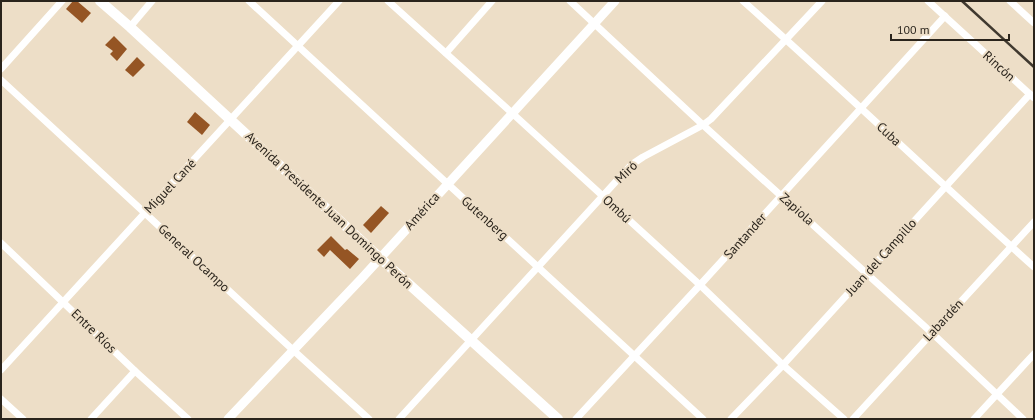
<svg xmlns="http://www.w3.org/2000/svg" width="1035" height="420" font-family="'PT Sans',sans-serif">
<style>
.building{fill:#955524}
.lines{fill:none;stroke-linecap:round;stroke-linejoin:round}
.minor{stroke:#fff;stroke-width:7}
.tertiary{stroke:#fff;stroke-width:9}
.secondary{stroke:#fff;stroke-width:10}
.rail{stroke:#40392f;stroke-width:2.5}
.labels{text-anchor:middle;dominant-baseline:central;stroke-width:4;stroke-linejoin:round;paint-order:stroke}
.street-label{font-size:13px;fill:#2a241c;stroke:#eddec7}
</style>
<rect width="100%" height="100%" fill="#eddec7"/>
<!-- building -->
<g class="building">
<polygon points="73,1 77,1 91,13 82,23 66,9"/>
<polygon points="114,36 127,49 117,61 110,54 113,51 105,45"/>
<polygon points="137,57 145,65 133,77 125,70"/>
<polygon points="195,112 210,125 202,135 187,122"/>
<polygon points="381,206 389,213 371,233 363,225"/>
<polygon points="331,236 345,250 347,249 359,259 350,269 330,250 324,257 317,250"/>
</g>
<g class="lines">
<!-- minor -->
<g class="minor">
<polyline points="249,1 703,419"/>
<polyline points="388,1 512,113 700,285 783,365 844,419"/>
<polyline points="570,1 703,125 932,333 1023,419"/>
<path d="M743 1C841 88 936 179 1034 267"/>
<polyline points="928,1 1034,98"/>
<polyline points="1010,1 1034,23"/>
<polyline points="130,27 152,1"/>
<polyline points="446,53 492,1"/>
<polyline points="1,69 62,1"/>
<polyline points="1,80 293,350 369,419"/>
<polyline points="1,243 135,371 188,419"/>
<polyline points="1,370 339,1"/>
<polyline points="1,399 23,419"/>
<polyline points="91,419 135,371"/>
<polyline points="399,419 631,165 643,157 703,125 711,119 822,1"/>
<polyline points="576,419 700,285 945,16"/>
<polyline points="731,419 783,365 1030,94"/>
<polyline points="853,419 1034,222"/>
<polyline points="974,419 1034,354"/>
</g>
<!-- tertiary -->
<polyline class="tertiary" points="228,419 362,278 615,1"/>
<!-- secondary -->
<polyline class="secondary" points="100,1 130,27 380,258 558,419"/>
<!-- rail -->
<polyline class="rail" points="962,1 1034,67"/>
</g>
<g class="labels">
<!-- street labels -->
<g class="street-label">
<text transform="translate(999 66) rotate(42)">Rincón</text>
<text transform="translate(889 134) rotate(43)">Cuba</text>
<text transform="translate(626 172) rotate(-44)">Miró</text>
<text transform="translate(170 186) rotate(-47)">Miguel Cané</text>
<text transform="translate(617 209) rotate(43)">Ombú</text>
<text transform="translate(797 209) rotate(42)">Zapiola</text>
<text transform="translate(329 210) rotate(43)">Avenida Presidente Juan Domingo Perón</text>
<text transform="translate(422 211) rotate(-48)">América</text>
<text transform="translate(485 218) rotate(42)">Gutenberg</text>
<text transform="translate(745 236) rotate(-48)">Santander</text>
<text transform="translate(881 257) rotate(-48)">Juan del Campillo</text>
<text transform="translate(194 258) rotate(43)">General Ocampo</text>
<text transform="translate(943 320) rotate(-47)">Labardén</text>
<text transform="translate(94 331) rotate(44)">Entre Ríos</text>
</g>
</g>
<!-- border -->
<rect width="1035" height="420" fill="none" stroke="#2a241c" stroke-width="4"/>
<!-- scale -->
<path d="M891 34v6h118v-6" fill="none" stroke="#2a241c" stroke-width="2"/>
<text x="897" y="34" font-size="12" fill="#2a241c" stroke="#eddec7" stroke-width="3" paint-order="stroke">100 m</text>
</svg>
